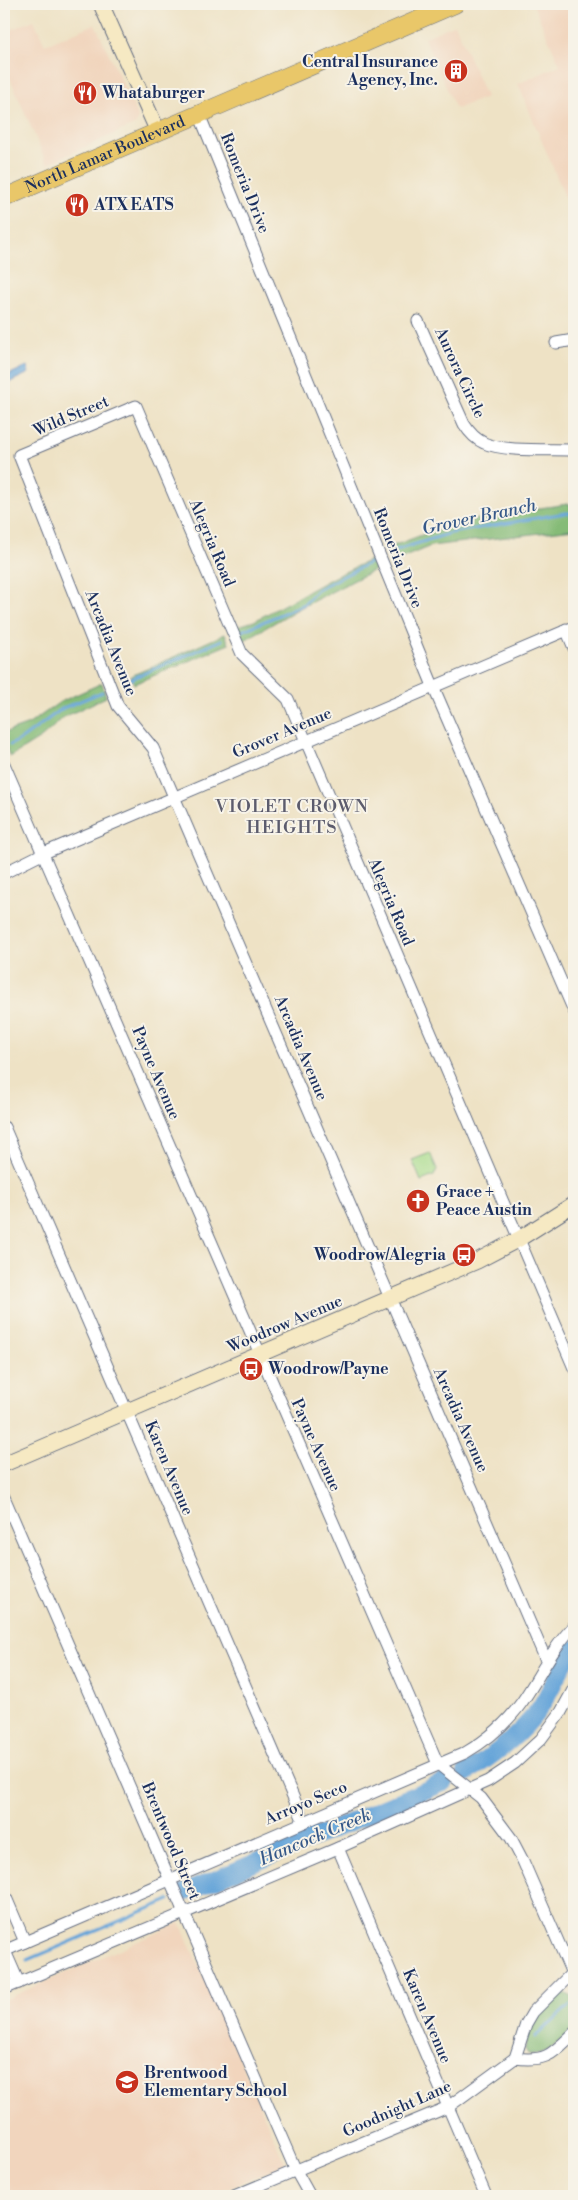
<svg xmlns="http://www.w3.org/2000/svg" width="578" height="2200" font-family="'Libre Bodoni',serif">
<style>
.built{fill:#f1d5bd}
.green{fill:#a7db8b;stroke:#618574}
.forest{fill:#85bb77;stroke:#50756a}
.water{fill:#66a5d9;stroke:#406a9c}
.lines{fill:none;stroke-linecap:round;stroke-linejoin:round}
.stream{stroke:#66a5d9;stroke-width:3}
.river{stroke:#66a5d9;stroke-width:18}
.street-casing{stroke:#656e82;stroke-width:13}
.secondary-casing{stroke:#656e82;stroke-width:17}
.primary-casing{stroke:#656e82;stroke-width:19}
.street{stroke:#fff;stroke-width:11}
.secondary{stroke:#f6e9c3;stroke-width:15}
.primary{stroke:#e9c769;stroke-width:18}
.labels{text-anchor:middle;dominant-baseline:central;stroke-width:4;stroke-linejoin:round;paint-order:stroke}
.poi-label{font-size:16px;font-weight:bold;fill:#1b2f5e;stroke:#f7f3e8;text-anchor:start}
.street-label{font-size:16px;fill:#1b2f5e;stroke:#f7f3e8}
.water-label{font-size:18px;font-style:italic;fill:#355889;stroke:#f7f3e8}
.neighbourhood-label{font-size:18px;letter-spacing:1px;fill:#5c5c6d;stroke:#f7f3e8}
</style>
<rect width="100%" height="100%" fill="#f7f3e8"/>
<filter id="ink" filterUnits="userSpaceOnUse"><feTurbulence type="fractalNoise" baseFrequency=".02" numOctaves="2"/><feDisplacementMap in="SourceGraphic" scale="10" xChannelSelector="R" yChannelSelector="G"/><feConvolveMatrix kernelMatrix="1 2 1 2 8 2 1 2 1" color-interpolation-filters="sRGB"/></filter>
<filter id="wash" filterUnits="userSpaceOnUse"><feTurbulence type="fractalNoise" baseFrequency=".0096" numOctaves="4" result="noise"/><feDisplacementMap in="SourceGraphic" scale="20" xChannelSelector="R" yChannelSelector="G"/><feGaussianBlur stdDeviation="1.12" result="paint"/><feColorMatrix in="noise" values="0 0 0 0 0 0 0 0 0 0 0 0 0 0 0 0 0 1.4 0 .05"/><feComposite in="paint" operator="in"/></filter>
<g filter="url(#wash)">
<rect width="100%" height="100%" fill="#eee2c5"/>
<!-- built -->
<g class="built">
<polygon points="533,4 574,4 574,209 571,211 518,84 560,65"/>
<polygon points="34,20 45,45 95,24 138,117 136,124 47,164 4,64 4,33"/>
<polygon points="455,24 486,97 456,109 424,38"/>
<polygon points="180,1923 285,2164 208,2196 7,2196 4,2190 4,2000"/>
</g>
<!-- green -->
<polygon class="green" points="430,1153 437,1169 434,1176 421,1181 412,1160"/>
<!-- forest -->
<g class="forest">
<polygon points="567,504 574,505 574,529 431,546 395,561 390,547 427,533 492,515"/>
<polygon points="374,558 378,568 296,610 243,641 238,626 254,621 334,577"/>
<polygon points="225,634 229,644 134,684 131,676"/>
<polygon points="102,683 106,697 64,717 42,737 10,757 4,743 4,733 29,724 60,702"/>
<path d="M565 1993 574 1998V2028C561 2040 548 2056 528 2054L525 2049C527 2026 546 2004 565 1993Z"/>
</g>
<!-- water -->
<polygon class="water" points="27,366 29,373 4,385 4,377"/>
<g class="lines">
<!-- stream -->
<g class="stream">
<polyline points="390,552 451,533 565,513 574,513"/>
<polyline points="242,631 304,604 318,589 373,561"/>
<polyline points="124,682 222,640"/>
<polyline points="10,745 23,738 63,708 102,692"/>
<polyline points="28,1960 169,1900"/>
<polyline points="535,2037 570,2005"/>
</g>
<!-- river -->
<g class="river">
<path d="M466 1773C493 1756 520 1736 539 1709 552 1690 559 1667 574 1649"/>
<polyline points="186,1892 445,1782"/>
</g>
</g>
</g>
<g filter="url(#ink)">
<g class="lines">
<!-- street casing -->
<g class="street-casing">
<g id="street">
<polyline points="199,114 433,686 574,1011"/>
<path d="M418 321 464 424C469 432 475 439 484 443 503 452 551 449 574 450"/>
<polyline points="556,343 574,340"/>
<polyline points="566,629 574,648"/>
<polyline points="4,764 438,1764 481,1798 511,1838 523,1861 574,1978"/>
<polyline points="4,873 44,853 574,627"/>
<polyline points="4,1127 304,1822"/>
<polyline points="4,1497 296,2171 310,2196"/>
<polyline points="546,1660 153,748 118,706 19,455 136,406 242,654 288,699 574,1368"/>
<polyline points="338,1848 486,2196"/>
<polyline points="4,1893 25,1942"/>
<path d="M4 1951 465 1753C487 1740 507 1723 522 1702 540 1676 552 1648 574 1626"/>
<polyline points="5,1951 19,1983"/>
<polyline points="4,1989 338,1848 488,1781 515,1763 541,1739 561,1712 574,1688"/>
<path d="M515 2058C547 2062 552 2054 574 2033"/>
<polyline points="234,2196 448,2107 515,2058 526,2024 533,2012 574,1971"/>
</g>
</g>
<!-- secondary casing -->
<g class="secondary-casing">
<g id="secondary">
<polyline points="101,4 158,132"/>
<polyline points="4,1464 477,1261 519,1239 574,1204"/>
</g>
</g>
<!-- primary casing -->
<g class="primary-casing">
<g id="primary">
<path id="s1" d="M4 198 455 4"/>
</g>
</g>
<!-- street -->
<use href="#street" class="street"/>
<!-- secondary -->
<use href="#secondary" class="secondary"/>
<!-- primary -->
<use href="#primary" class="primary"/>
</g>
</g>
<!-- icons -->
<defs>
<g id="building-disc" transform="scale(1.25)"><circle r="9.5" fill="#c8321e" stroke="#f7f3e8"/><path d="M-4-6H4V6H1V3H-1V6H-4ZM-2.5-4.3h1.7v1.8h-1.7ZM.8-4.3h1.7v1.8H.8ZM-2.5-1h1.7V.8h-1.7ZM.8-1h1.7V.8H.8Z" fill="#fff"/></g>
<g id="restaurant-disc" transform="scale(1.25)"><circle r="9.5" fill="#c8321e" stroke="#f7f3e8"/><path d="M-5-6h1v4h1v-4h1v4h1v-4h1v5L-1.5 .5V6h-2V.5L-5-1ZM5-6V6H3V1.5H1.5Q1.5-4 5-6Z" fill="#fff"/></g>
<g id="church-disc" transform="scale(1.25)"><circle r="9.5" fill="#c8321e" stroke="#f7f3e8"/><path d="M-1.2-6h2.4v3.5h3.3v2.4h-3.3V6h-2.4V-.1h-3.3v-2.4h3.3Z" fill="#fff"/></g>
<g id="bus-disc" transform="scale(1.25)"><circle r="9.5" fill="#c8321e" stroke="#f7f3e8"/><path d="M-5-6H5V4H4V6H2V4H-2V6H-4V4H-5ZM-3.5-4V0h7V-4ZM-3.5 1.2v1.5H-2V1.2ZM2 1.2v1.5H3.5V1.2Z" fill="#fff"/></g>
<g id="school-disc" transform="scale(1.25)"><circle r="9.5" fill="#c8321e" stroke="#f7f3e8"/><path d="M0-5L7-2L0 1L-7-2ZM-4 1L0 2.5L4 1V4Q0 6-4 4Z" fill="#fff"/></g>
</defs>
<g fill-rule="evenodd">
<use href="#building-disc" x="456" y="71"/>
<use href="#restaurant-disc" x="85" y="93"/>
<use href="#restaurant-disc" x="77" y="205"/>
<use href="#church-disc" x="418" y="1201"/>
<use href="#bus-disc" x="464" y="1255"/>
<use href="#bus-disc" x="251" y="1369"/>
<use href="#school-disc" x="127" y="2082"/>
</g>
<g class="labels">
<!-- poi labels -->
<g class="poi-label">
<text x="438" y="62" text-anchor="end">Central Insurance<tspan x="438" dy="18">Agency, Inc.</tspan></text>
<text x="102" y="93">Whataburger</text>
<text x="94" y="205">ATX EATS</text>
<text x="436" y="1192">Grace +<tspan x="436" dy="18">Peace Austin</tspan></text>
<text x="446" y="1255" text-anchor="end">Woodrow/Alegria</text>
<text x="268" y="1369">Woodrow/Payne</text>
<text x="144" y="2073">Brentwood<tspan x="144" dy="18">Elementary School</tspan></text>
</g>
<!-- street labels -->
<g class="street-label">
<text stroke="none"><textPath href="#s1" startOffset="110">North Lamar Boulevard</textPath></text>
<text transform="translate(245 183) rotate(68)">Romeria Drive</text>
<text transform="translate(460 373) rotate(65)">Aurora Circle</text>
<text transform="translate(71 416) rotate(-23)">Wild Street</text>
<text transform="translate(212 543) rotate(67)">Alegria Road</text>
<text transform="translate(398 558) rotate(68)">Romeria Drive</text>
<text transform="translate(111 643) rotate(68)">Arcadia Avenue</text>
<text transform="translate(282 733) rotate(-23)">Grover Avenue</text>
<text transform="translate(391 902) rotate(67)">Alegria Road</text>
<text transform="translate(301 1048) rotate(67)">Arcadia Avenue</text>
<text transform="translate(156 1073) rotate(67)">Payne Avenue</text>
<text transform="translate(285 1324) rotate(-23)">Woodrow Avenue</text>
<text transform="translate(461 1420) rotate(66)">Arcadia Avenue</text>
<text transform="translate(316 1445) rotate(66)">Payne Avenue</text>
<text transform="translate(169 1468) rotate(67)">Karen Avenue</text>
<text transform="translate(306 1803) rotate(-23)">Arroyo Seco</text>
<text transform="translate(171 1841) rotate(67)">Brentwood Street</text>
<text transform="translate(427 2016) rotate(67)">Karen Avenue</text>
<text transform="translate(397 2109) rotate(-24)">Goodnight Lane</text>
</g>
<!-- water labels -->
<g class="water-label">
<text transform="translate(479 517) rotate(-12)">Grover Branch</text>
<text transform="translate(315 1837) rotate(-23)">Hancock Creek</text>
</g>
<!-- neighbourhood labels -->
<g class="neighbourhood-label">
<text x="292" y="806">VIOLET CROWN<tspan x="292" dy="21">HEIGHTS</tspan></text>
</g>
</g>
<!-- margin -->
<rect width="578" height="2200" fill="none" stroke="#f7f3e8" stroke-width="20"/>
</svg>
